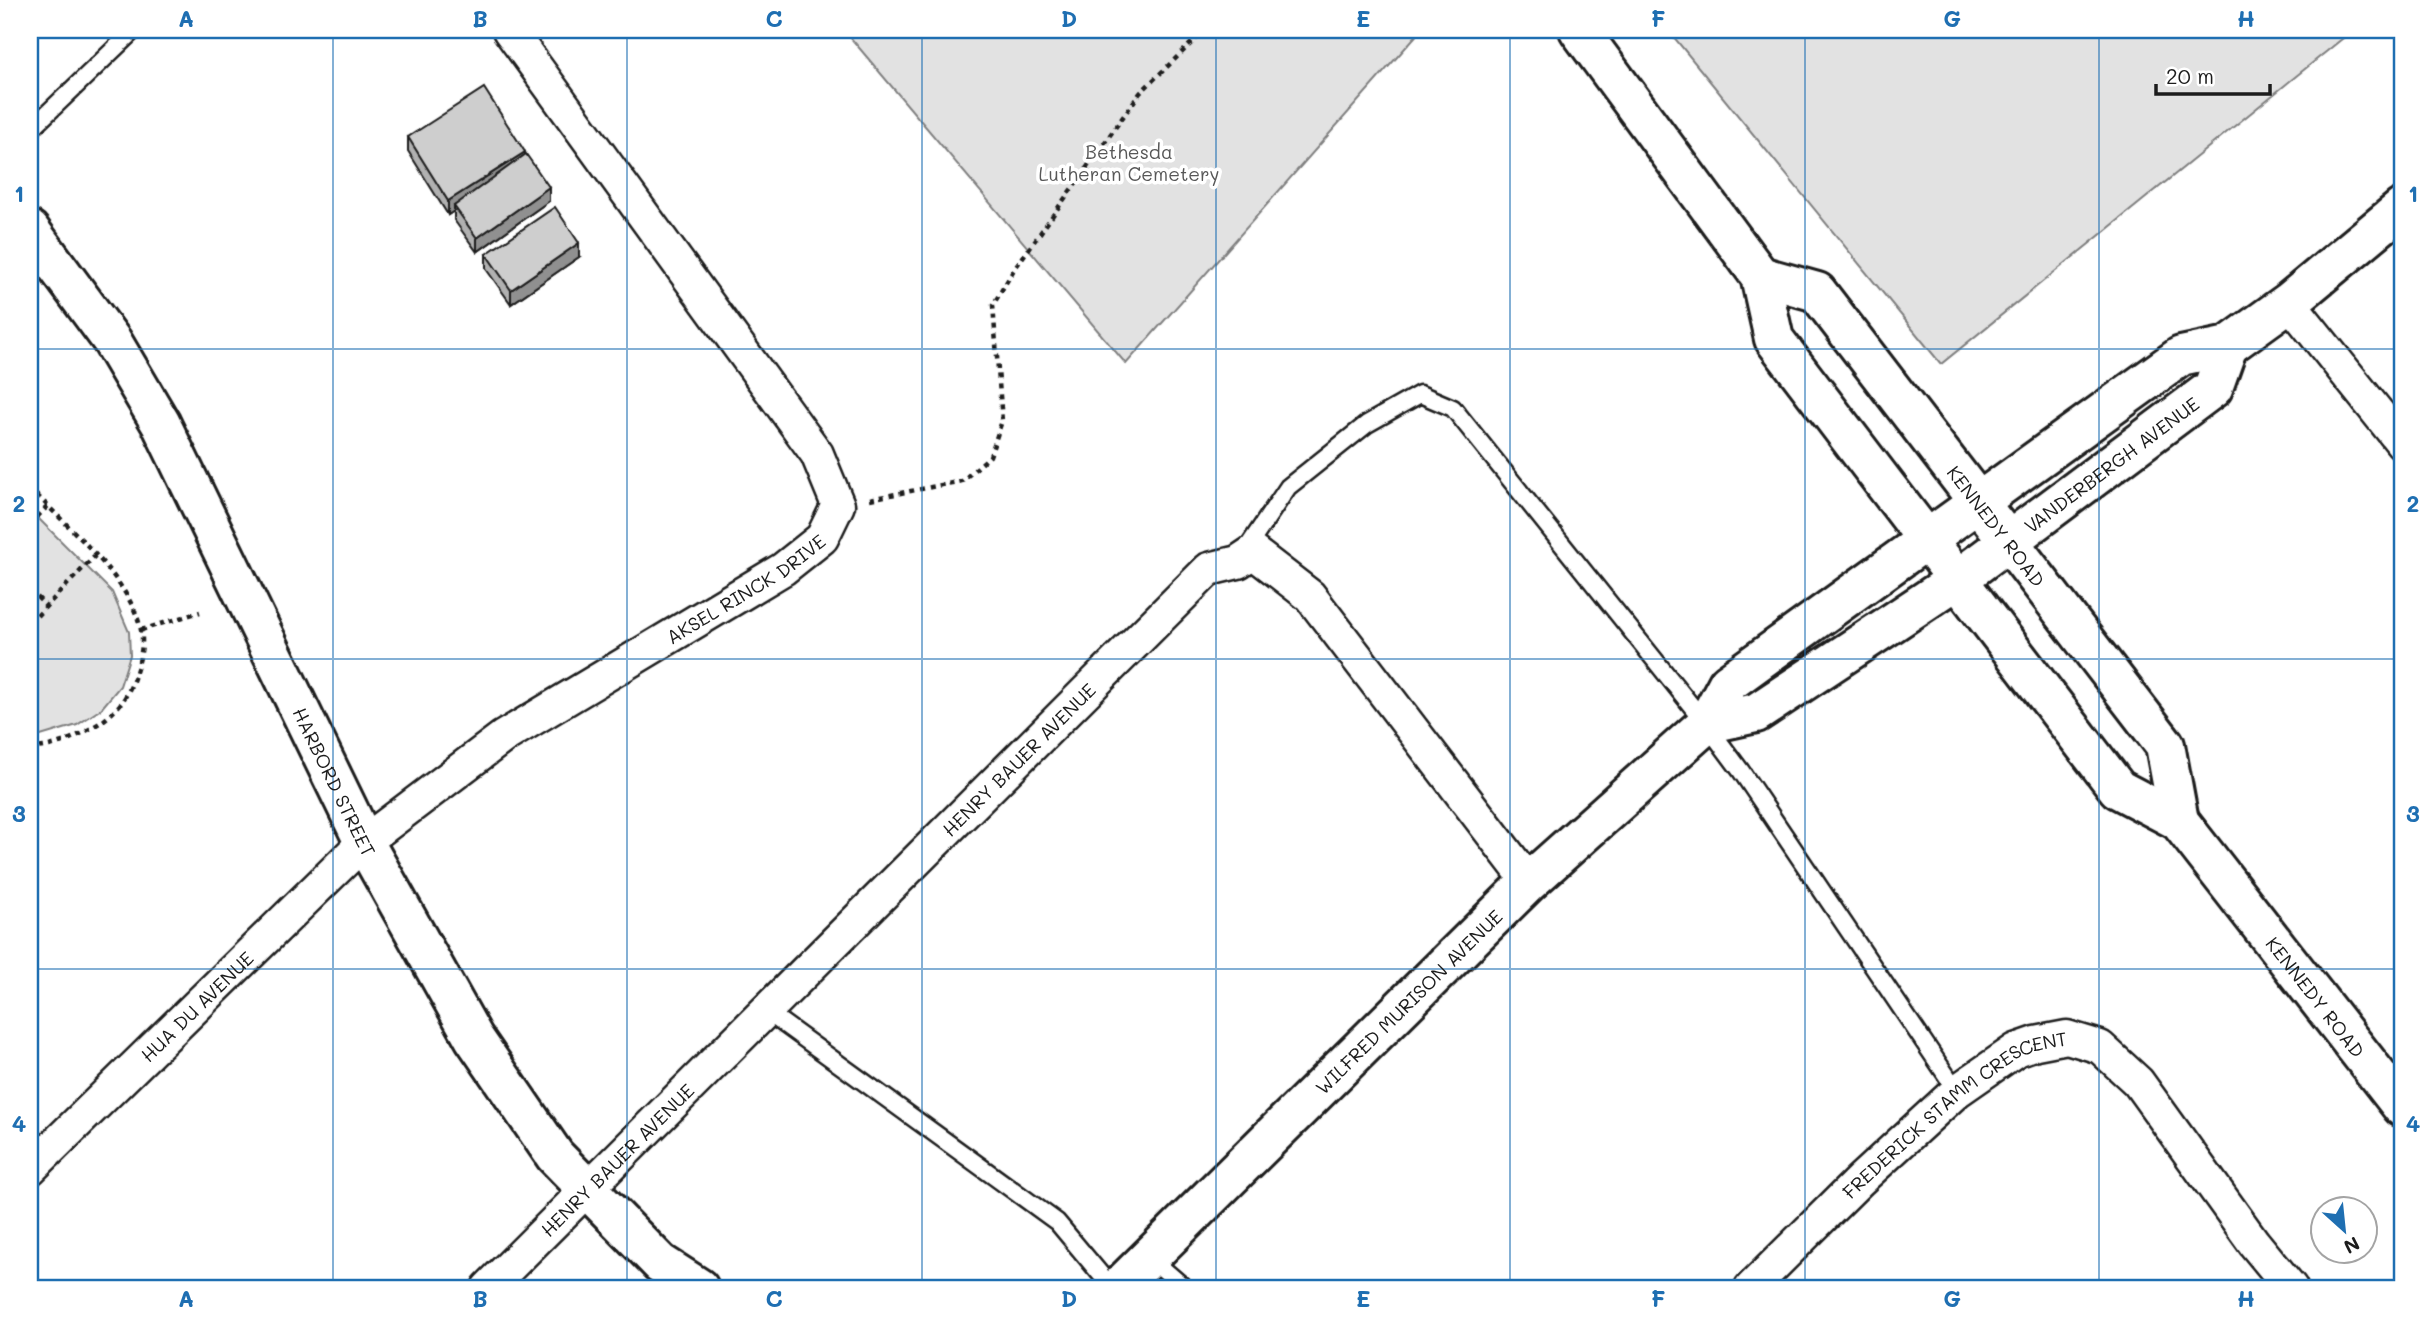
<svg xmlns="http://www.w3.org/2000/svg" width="2432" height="1318" font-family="Mali,sans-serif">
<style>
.green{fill:#e2e2e2;stroke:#7f7f7f;stroke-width:2}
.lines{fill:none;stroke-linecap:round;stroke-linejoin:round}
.lane-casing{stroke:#1c1c1c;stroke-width:21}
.street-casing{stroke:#1c1c1c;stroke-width:37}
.secondary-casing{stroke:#1c1c1c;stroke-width:44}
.primary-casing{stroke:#1c1c1c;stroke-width:44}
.path{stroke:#1c1c1c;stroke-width:4.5;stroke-dasharray:5 5;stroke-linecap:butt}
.lane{stroke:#fff;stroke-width:16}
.street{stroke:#fff;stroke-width:32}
.secondary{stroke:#fff;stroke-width:38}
.primary{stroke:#fff;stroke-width:38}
.wall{fill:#b1b1b1;stroke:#1c1c1c;stroke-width:2}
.shaded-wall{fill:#909090;stroke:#1c1c1c;stroke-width:2}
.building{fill:#cecece;stroke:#1c1c1c;stroke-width:2}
.grid{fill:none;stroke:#1f6fb2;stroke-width:2;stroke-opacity:0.55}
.labels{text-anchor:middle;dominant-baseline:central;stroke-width:7;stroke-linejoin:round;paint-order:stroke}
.park-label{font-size:19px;fill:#575757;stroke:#fff}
.street-label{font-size:19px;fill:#1c1c1c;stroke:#fff}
.neatline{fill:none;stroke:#1f6fb2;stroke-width:2.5}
.grid-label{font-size:23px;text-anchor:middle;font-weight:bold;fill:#1f6fb2}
</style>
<rect width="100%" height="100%" fill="#fff"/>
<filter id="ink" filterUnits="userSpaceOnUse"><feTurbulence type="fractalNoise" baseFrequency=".0143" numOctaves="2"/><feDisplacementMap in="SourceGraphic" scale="14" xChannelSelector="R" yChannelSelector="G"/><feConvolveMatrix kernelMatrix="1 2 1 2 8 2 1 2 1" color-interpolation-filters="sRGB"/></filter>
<g filter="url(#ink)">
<!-- green -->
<g class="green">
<polygon points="844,30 1421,30 1126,364"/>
<polygon points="1668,30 2353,30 1941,364"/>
<polygon points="30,510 112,592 129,632 130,655 120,686 101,709 77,725 34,738 30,737"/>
</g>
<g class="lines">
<!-- lane casing -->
<g class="lane-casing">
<g id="lane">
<polyline points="30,130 134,30"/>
<polyline points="1243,554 1288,487 1367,424 1420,394 1453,408 1706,724 1741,771 1957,1091"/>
<polyline points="766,1011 1057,1222 1112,1288"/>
<polyline points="1149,1257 1185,1288"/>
</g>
</g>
<!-- street casing -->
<g class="street-casing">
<g id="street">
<polyline points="2289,302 2402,443"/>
<path id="s1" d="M30 1169 364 842 503 737 783 569 822 538 838 505 817 454 509 30"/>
<path id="s2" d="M488 1288 1209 569 1238 562 1253 552 1310 596 1529 882"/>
<path id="s3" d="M1751 1288 1860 1180 1957 1091 2016 1050 2036 1043 2067 1037 2100 1047 2138 1082 2254 1243 2291 1288"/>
</g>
</g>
<!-- secondary casing -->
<g class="secondary-casing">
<g id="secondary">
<path id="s4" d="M30 230 112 341 161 424 364 842 474 1038 555 1156 660 1263 699 1288"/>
<path id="s5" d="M1706 724 1756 713 1892 623 1958 579 2213 388 2228 346"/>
<path id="s6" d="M1118 1288 1529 882 1706 724 1728 683 2181 356 2228 346 2289 302 2402 208"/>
</g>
</g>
<!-- primary casing -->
<g class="primary-casing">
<g id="primary">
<path id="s7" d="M1579 30 1760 276 1774 339 1886 486 2118 789 2179 821 2402 1107"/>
<path id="s8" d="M1760 276 1817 292 2165 745 2179 821"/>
</g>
</g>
<!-- path -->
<g class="path">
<path d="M30 488C66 526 130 578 141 630 144 644 140 659 136 672 130 692 121 707 104 720 87 732 51 751 30 747"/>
<polyline points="870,499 962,481 990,456 1002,421 993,305 1013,271 1140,93 1205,30"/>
<polyline points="30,524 48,506"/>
<polyline points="30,590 46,606"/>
<polyline points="30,623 95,556"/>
<polyline points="141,630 200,612"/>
</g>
<!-- lane -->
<use href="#lane" class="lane"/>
<!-- street -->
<use href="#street" class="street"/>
<!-- secondary -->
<use href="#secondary" class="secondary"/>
<!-- primary -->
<use href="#primary" class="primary"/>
</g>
<!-- wall -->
<g class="wall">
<polygon points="408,137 525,155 549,201 477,252 454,220 454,211 448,215 408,151"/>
<polygon points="486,254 579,257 511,304 486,269"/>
</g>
<!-- shaded-wall -->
<g class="shaded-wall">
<polygon points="525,152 525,166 454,206 454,211 448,215 448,201"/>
<polygon points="549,187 549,201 477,252 477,238"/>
<polygon points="579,243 579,257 511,304 511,290"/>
</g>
<!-- building -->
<g class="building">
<polygon points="484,88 525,152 448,201 408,137"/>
<polygon points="526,154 549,187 477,238 454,206"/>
<polygon points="555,207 579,243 511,290 486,254"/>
</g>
</g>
<!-- grid -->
<path class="grid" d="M333 30V1288M627 30V1288M922 30V1288M1216 30V1288M1510 30V1288M1805 30V1288M2099 30V1288M30 349H2402M30 659H2402M30 969H2402"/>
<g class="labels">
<!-- park labels -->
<g class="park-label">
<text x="1129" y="151">Bethesda<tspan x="1129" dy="22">Lutheran Cemetery</tspan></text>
</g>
<!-- street labels -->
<g class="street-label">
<text stroke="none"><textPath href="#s5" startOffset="485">VANDERBERGH AVENUE</textPath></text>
<text stroke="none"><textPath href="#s8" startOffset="354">KENNEDY ROAD</textPath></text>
<text stroke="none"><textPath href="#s1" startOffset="926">AKSEL RINCK DRIVE</textPath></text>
<text stroke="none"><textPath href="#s2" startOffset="749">HENRY BAUER AVENUE</textPath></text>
<text stroke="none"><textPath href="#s4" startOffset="632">HARBORD STREET</textPath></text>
<text stroke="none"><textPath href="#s7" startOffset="1228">KENNEDY ROAD</textPath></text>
<text stroke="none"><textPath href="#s6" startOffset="408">WILFRED MURISON AVENUE</textPath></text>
<text stroke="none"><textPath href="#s1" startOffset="233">HUA DU AVENUE</textPath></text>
<text stroke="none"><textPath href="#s3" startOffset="271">FREDERICK STAMM CRESCENT</textPath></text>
<text stroke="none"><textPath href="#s2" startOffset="182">HENRY BAUER AVENUE</textPath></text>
</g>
</g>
<!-- margin -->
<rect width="2432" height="1318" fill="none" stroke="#fff" stroke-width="77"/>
<!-- north arrow -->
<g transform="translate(2344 1230) rotate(153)"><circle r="33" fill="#ffffff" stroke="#a4a4a4" stroke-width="2"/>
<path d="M0-5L12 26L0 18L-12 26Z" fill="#1f6fb2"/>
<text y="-10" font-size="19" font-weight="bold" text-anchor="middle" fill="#1c1c1c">N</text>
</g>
<!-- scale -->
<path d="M2156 84v10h114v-10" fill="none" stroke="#1c1c1c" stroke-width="3.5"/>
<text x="2166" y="84" font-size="21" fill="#1c1c1c" stroke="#ffffff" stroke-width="5" paint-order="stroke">20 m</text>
<rect x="38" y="38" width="2356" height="1242" class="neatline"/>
<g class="grid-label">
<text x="186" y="27">A</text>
<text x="480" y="27">B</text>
<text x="774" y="27">C</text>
<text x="1069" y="27">D</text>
<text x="1363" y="27">E</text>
<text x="1658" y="27">F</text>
<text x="1952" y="27">G</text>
<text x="2246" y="27">H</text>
<text x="19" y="202">1</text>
<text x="2413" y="202">1</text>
<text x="19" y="512">2</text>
<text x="2413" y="512">2</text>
<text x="19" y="822">3</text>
<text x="2413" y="822">3</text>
<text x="19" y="1132">4</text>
<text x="2413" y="1132">4</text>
<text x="186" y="1307">A</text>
<text x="480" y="1307">B</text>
<text x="774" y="1307">C</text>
<text x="1069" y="1307">D</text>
<text x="1363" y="1307">E</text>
<text x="1658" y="1307">F</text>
<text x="1952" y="1307">G</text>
<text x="2246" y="1307">H</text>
</g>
</svg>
